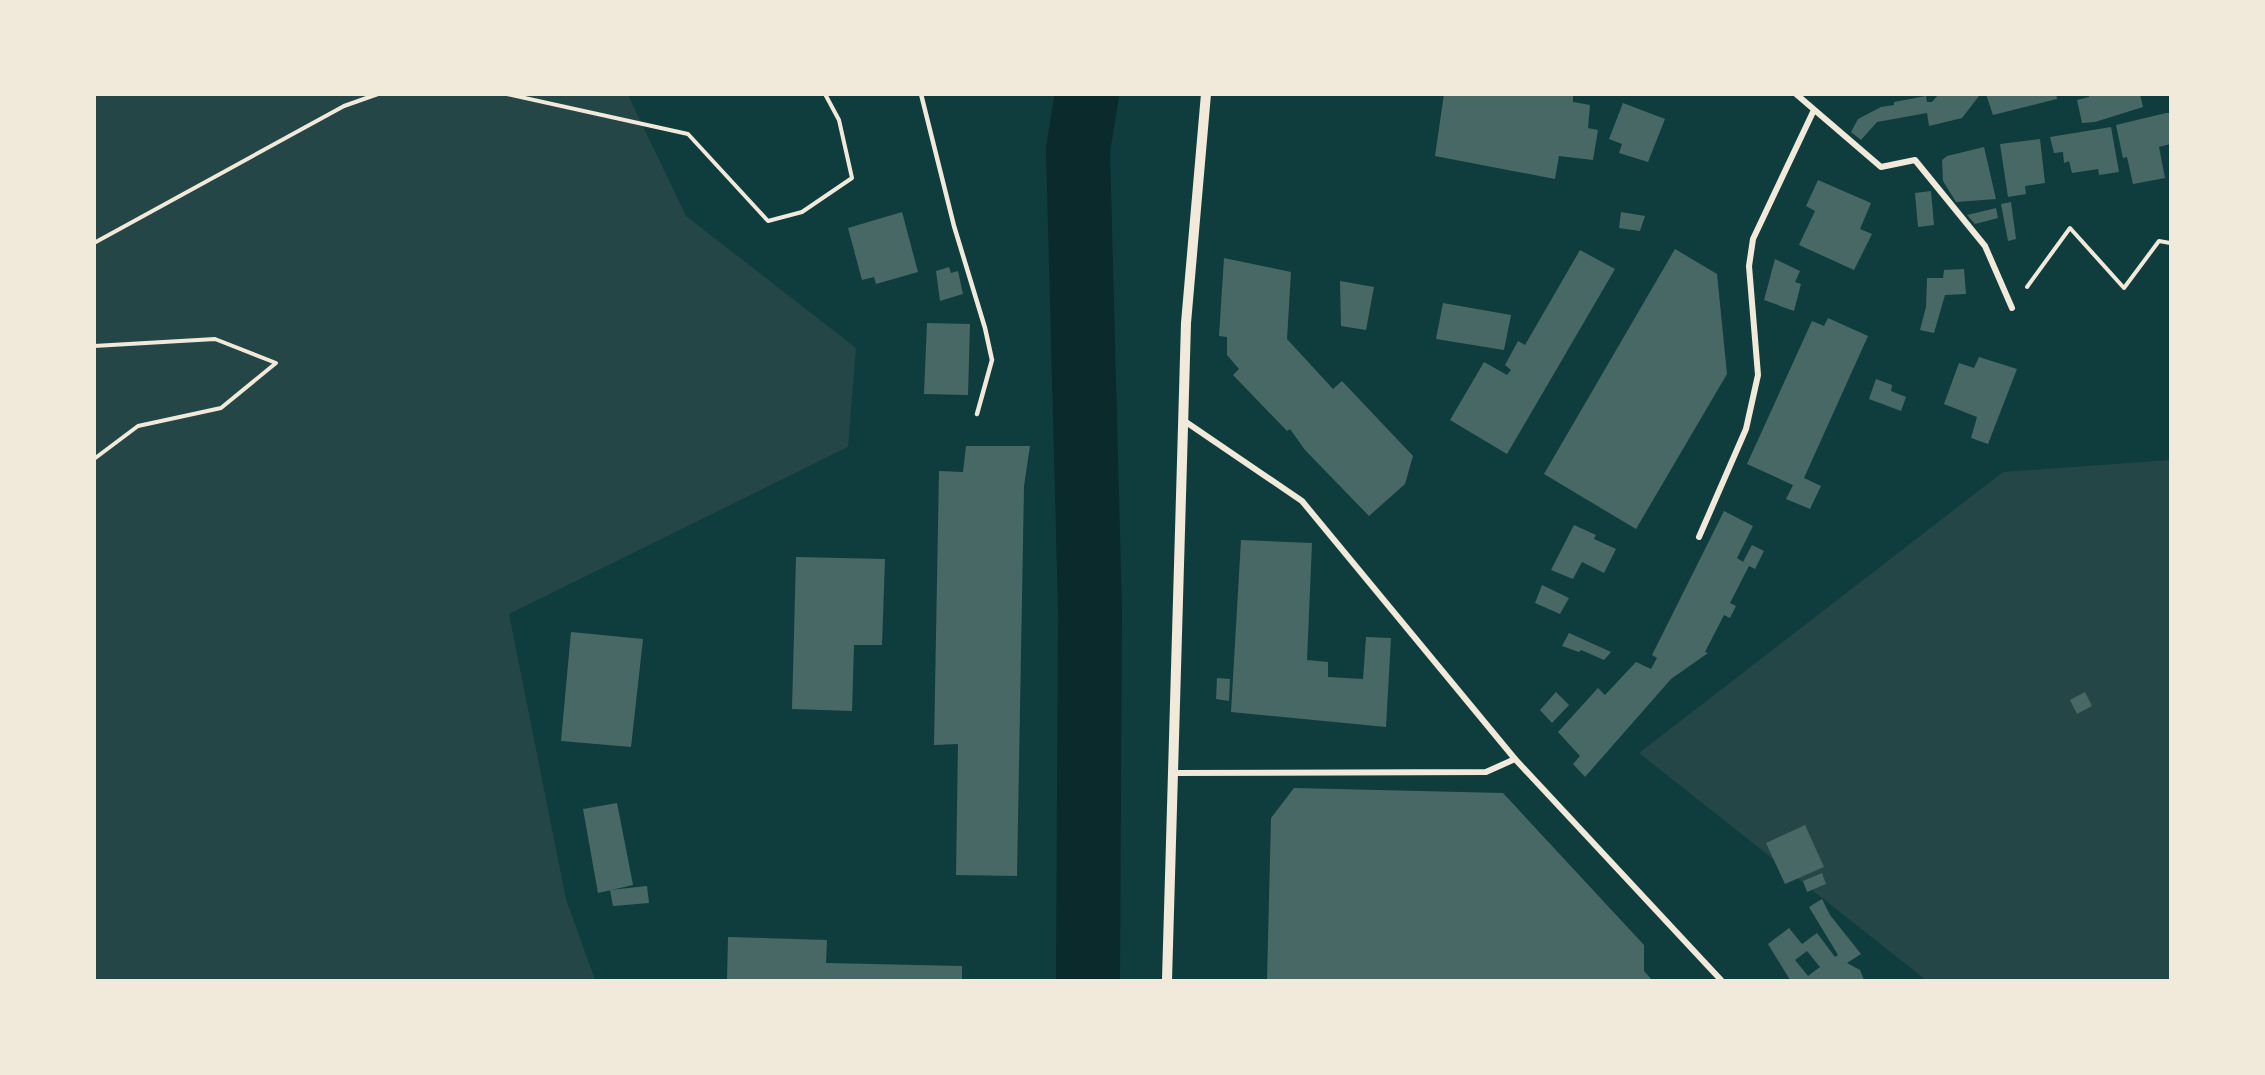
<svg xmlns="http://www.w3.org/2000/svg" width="2265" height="1075" font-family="'Roboto Condensed',sans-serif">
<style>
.green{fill:#244646}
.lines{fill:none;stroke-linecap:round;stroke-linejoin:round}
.river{stroke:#0a2a2b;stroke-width:64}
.building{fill:#486865;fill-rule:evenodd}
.path{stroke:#f1e9da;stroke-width:4}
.service{stroke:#f1e9da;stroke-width:4.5}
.minor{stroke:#f1e9da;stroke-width:6}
.tertiary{stroke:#f1e9da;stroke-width:10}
</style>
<rect width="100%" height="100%" fill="#0f3d3e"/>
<!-- green -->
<g class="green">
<polygon points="94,95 628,95 686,216 856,348 848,447 509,614 566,899 595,980 95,980"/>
<polygon points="2170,460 2170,980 1926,980 1639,753 2003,472"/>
</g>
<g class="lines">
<!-- river -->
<polyline class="river" points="1087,94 1078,150 1090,610 1088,980"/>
</g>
<!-- building -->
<g class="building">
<polygon points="1444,94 1573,94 1573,102 1590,105 1588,128 1598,130 1593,160 1559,156 1555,179 1435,156"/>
<polygon points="1939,94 1979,96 1962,118 1929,126 1927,113 1877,122 1861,140 1851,132 1858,119 1881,107 1894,105 1894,102 1926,96 1927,102 1932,102"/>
<polygon points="1986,94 2056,94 2057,99 1993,115"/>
<polygon points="2089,94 2140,94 2143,107 2095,122 2082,123 2077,100 2089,97"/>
<polygon points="1623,103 1665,119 1648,162 1619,153 1622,144 1609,139"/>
<polygon points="2166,113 2170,113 2170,144 2159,147 2165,178 2133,184 2127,157 2123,158 2116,125"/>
<polygon points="2111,127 2119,172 2099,175 2098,169 2072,173 2069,161 2064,163 2063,152 2054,153 2050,137"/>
<polygon points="2040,139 2045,183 2025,186 2026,194 2008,197 2000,144"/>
<polygon points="1984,147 1996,199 1956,202 1943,181 1942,160 1947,156"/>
<polygon points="1818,180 1871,203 1860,229 1872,234 1854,270 1799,245 1815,211 1806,206"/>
<polygon points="1931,191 1934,225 1918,227 1915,193"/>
<polygon points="2011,202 2016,239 2008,241 2001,204"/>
<polygon points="1996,208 1998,218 1975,224 1967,215"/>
<polygon points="902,212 918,272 876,284 874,277 862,280 848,228"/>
<polygon points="1621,212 1645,216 1640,231 1619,228"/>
<polygon points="1675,249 1717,274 1727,374 1636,529 1544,474"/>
<polygon points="1580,250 1615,269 1507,454 1450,420 1484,362 1507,375 1511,370 1505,365 1518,341 1525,345"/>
<polygon points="1224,258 1291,272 1287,339 1333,389 1342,381 1413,456 1405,484 1369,516 1305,450 1290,429 1287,431 1233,375 1239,369 1227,355 1227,337 1219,336"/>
<polygon points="1775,259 1800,271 1795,282 1801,284 1794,311 1764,300"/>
<polygon points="949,267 951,273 958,271 963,294 940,301 936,271"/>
<polygon points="1964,269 1966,294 1945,295 1934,333 1920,330 1926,307 1927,278 1943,278 1944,270"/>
<polygon points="1340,281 1374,287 1366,330 1341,326"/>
<polygon points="1443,303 1511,315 1504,350 1436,339"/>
<polygon points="1828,318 1868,336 1804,478 1821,486 1810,509 1786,499 1793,485 1747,464 1812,321 1824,326"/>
<polygon points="927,323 970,324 968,395 924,394"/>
<polygon points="1979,357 2017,369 1988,444 1971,438 1977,417 1944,404 1959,363 1974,368"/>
<polygon points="1876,379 1892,385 1891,391 1906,397 1901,411 1869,399"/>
<polygon points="966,446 1030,446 1024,486 1017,876 956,875 958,744 934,745 939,471 963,472"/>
<polygon points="1724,511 1753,526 1737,558 1743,562 1752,545 1764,551 1755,569 1749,566 1730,603 1736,606 1730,618 1724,615 1705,652 1708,653 1671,679 1585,777 1573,764 1580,756 1558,732 1598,688 1605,695 1636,662 1651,669 1657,658 1652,655"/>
<polygon points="1574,525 1596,535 1594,539 1616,549 1604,573 1582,562 1573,579 1551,570"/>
<polygon points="1241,540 1312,543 1307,660 1328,662 1328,677 1363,679 1366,637 1391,638 1386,727 1231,712"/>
<polygon points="796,557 885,559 882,645 854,645 852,711 792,709"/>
<polygon points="1542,585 1569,598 1560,614 1535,603"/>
<polygon points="571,632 643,639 631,747 561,741"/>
<polygon points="1569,633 1611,652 1604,660 1581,650 1579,652 1562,646"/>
<polygon points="1217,678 1230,679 1229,701 1216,699"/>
<polygon points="1556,692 1569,705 1552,723 1540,710"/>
<polygon points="2085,692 2092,706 2077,714 2070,700"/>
<polygon points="1294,788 1503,793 1644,945 1644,971 1652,980 1267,980 1271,818"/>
<polygon points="617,803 633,885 598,893 583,809"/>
<polygon points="1805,825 1824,867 1785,884 1766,843"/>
<polygon points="1822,873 1826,884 1807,892 1803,881"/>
<polygon points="647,886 649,903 613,906 610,890"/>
<path d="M1822 899 1830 915 1861 954 1847 963 1860 970 1864 980H1790L1768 944 1789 928 1802 944 1817 933 1835 957 1838 955 1809 907ZM1807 951 1820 967 1808 976 1795 960Z"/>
<polygon points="728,937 827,940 826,963 962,966 962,980 727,980"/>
</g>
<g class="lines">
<!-- path -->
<g class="path">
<polyline points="507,94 688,134 768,221 802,212 852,178 839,120 825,94"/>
<polyline points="94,243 344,106 378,94"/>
<polyline points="2027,287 2070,228 2124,288 2159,241 2170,243"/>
<polyline points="94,346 215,339 276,363 221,408 138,426 94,459"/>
</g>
<!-- service -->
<polyline class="service" points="921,94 954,226 985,328 992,360 977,414"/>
<!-- minor -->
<g class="minor">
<polyline points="1796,94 1881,167 1915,160 1985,246 2012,308"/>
<polyline points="1183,420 1302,501 1515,759 1721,980"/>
<polyline points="1699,537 1746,429 1758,375 1749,266 1753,239 1813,112"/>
<polyline points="1174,773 1486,772 1515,759"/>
</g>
<!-- tertiary -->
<polyline class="tertiary" points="1167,980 1186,323 1206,94"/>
</g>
<!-- border -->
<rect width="2265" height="1075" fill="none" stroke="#f1e9da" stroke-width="192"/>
</svg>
